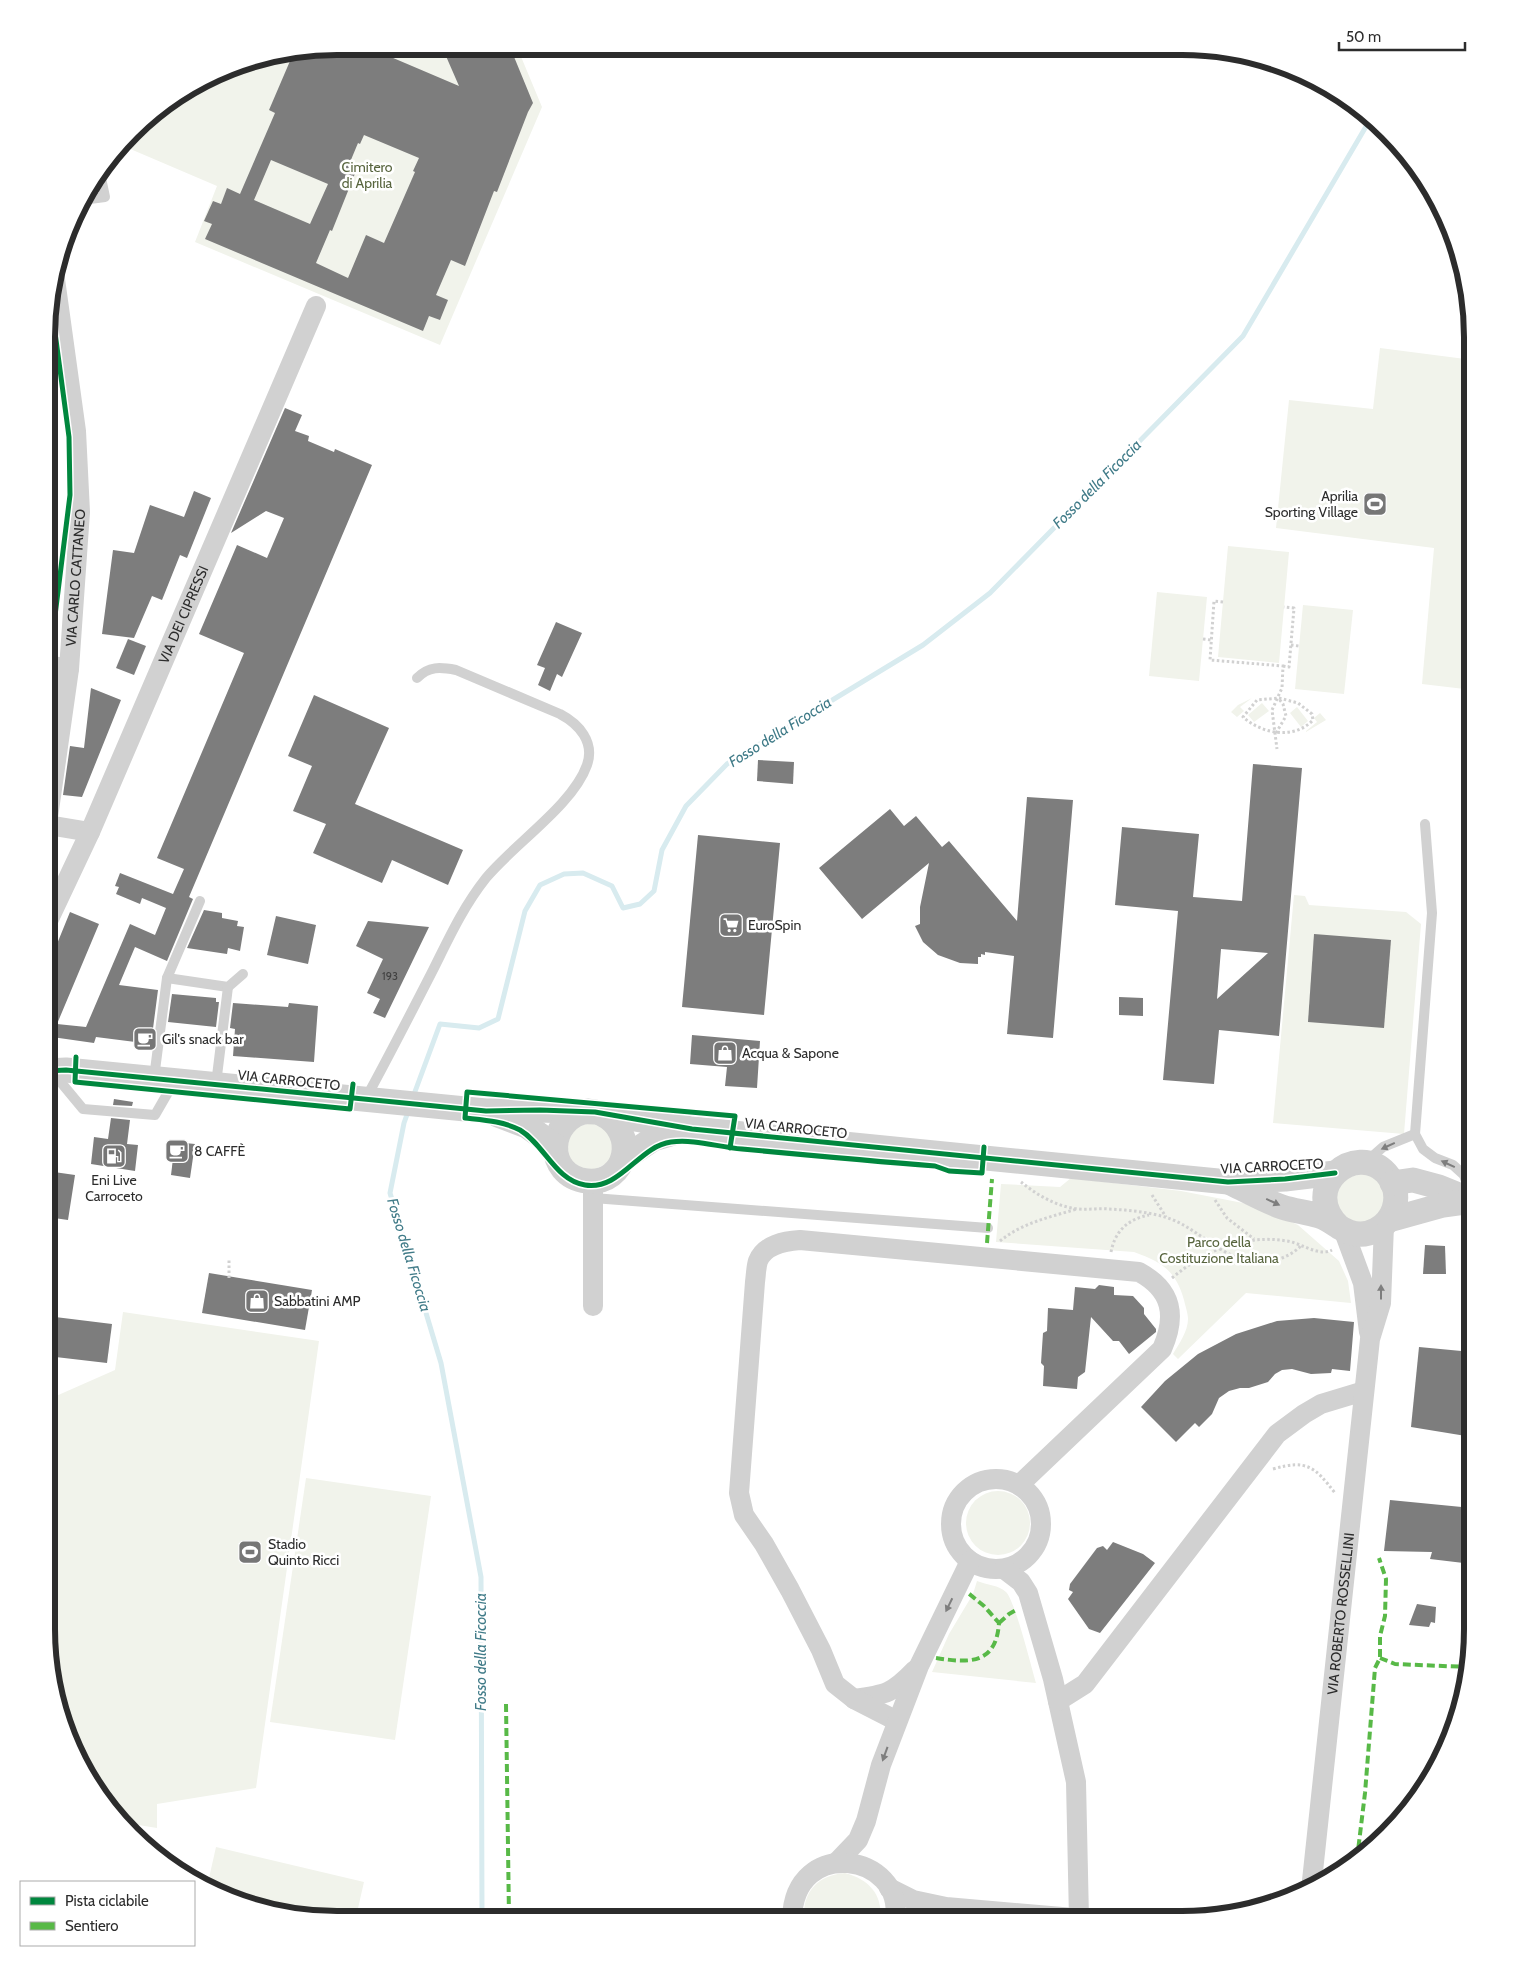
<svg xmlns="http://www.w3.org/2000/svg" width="1519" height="1966" font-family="Cabin,sans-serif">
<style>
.green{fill:#f1f3eb}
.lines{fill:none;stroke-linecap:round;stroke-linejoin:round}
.stream{stroke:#d8ebef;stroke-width:5}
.building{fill:#7d7d7d;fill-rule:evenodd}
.path{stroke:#d1d1d1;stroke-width:3;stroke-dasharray:2.5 2.5;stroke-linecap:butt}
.service{stroke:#d1d1d1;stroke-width:10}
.minor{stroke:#d1d1d1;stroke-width:20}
.tertiary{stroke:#d1d1d1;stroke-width:25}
.quiet{stroke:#58b947;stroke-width:4;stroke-dasharray:8 4;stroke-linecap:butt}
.cycleway-casing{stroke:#fff;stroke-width:8}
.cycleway{stroke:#00873e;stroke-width:5}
.oneway{fill:#7e7e7e}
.labels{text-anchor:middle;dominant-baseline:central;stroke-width:5;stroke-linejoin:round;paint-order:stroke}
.number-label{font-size:11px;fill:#404040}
.park-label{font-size:14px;fill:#57643d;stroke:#fff}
.poi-label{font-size:14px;fill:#2c2c2c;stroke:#fff;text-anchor:start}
.street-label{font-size:14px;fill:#2c2c2c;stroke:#fff}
.water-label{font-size:15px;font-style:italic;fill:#407b88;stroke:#fff}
.rim{fill:none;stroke:#2c2c2c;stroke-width:6}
</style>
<rect width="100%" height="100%" fill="#fff"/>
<!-- green -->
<g class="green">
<polygon points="337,46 517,47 542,107 440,345 195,242 217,186 128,148 126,142 145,118 243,62"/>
<polygon points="1380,348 1473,360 1473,690 1422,684 1434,548 1276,528 1289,400 1373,409"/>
<polygon points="1228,546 1289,552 1279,663 1218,657"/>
<polygon points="1157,592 1207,597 1199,681 1149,676"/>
<polygon points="1303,605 1353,610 1344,694 1295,689"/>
<polygon points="1252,698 1240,707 1244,711 1237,717 1231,712 1238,705"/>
<polygon points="1262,703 1269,711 1254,722 1248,715"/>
<polygon points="1297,707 1308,721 1301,727 1290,713"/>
<polygon points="1320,713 1326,720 1306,732 1306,731 1317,722 1314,718"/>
<polygon points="1294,895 1305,896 1309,905 1406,912 1421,924 1404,1134 1273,1123"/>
<polygon points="589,1123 604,1126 615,1147 609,1162 594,1170 579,1167 572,1162 569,1156 567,1141 575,1128"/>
<polygon points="1335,1173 1386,1173 1384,1225 1333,1221"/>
<path d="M1071 1178 1181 1191 1243 1203 1287 1220 1298 1225 1339 1261 1348 1281 1351 1303 1246 1293 1178 1359 1173 1354C1179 1344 1188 1331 1188 1319 1188 1313 1185 1305 1184 1300 1176 1271 1162 1262 1134 1252L996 1242 1001 1184 1060 1187Z"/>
<polygon points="123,1312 319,1341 256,1788 157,1804 157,1828 120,1822 76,1758 56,1704 46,1629 47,1400 115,1370"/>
<polygon points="306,1478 431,1496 395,1740 270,1722"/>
<circle cx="998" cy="1523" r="32"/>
<path d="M977 1581C987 1585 999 1585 1006 1592 1015 1601 1031 1666 1036 1683L932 1672 949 1634 973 1594Z"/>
<polygon points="216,1847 364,1882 356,1917 299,1917 226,1898 207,1887"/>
<path d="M845 1873C868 1879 883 1894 880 1919H804C802 1892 818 1875 845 1873Z"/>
</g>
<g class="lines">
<!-- stream -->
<g class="stream">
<polyline points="413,1097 440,1024 479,1028 498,1019 525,911 540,885 564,874 583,873 612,886 623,908 640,904 654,891 662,850 686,806 727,764 923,645 990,593 1243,336 1371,118"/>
<polyline points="409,1109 404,1123 390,1193 441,1363 481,1577 482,1918"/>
</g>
</g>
<!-- building -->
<g class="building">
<path d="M337 46H365L459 86 442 47H510L533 103 528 112 497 192 494 191 465 266 451 260 436 295 448 300 440 320 429 316 423 331 205 239 212 224 204 221 213 201 221 204 227 188 240 194 275 113 269 110 293 54ZM364 135 419 158 413 171 415 172 384 243 366 235 348 278 316 263 330 230 332 231 356 171 348 167 358 143 360 144ZM271 160 328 184 310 224 254 200Z"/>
<polygon points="285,408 302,415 295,431 309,436 308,441 334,452 335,449 372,465 189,897 193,899 167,961 135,947 119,985 158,990 151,1044 96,1037 94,1043 52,1037 47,1047 48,966 70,912 99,924 57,1024 86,1027 130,924 155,935 166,908 142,898 140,904 116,894 119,887 115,886 120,873 173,894 184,869 157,858 244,653 199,634 237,545 267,558 284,518 266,511 231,533"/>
<polygon points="194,491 211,498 187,558 180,555 162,600 152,596 134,638 102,634 113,550 134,553 150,505 184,517"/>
<polygon points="556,622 582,633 562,677 557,674 550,691 538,685 545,668 537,665"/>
<polygon points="128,639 146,646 134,675 116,668"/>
<polygon points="91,688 121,700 82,797 63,795 70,746 84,748"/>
<polygon points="314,695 389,728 355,804 463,850 448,885 392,860 382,883 313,853 326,824 293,811 312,766 288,756"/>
<polygon points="758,760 794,762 793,784 757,781"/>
<path d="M1253 764 1302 768 1279 1036 1219 1030 1214 1084 1163 1080 1178 911 1115 905 1122 827 1199 834 1193 897 1242 901ZM1221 949 1268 953 1217 999Z"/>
<polygon points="1027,797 1073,800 1053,1038 1007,1034 1014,956 985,952 985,955 981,954 981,957 978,957 978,964 960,963 938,955 923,942 915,926 920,924 920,907 929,863 862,919 819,868 890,809 904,826 916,816 942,847 949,841 1017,921"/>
<polygon points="698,835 780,843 764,1015 682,1007"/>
<polygon points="204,910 222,913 222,918 238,921 237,926 244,927 240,951 228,948 227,954 187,948"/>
<polygon points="276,916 316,925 308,964 267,955"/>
<polygon points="368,921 429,927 385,1018 373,1013 380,999 367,993 383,959 356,946"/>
<polygon points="1314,934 1391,940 1384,1028 1308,1022"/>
<polygon points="172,994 216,998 216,1002 219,1002 216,1027 168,1022"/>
<polygon points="1119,997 1143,998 1143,1016 1119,1015"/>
<polygon points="233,1003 288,1007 289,1003 318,1006 314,1062 233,1056 235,1029 230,1028"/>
<polygon points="692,1035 760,1041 757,1088 725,1086 727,1067 690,1064"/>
<polygon points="114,1099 133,1102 132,1106 113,1105"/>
<polygon points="111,1118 130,1120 127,1144 138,1145 135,1171 91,1164 94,1137 108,1139"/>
<polygon points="175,1142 195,1144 190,1178 171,1175"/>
<polygon points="47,1171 75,1175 68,1220 47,1217"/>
<polygon points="1425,1245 1445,1246 1446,1274 1423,1274"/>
<polygon points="209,1273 312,1290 305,1330 202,1313"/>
<polygon points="1099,1285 1114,1287 1114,1295 1133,1296 1144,1308 1144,1314 1156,1329 1156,1332 1129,1354 1119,1341 1113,1341 1091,1317 1085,1372 1078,1377 1077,1389 1043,1386 1044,1366 1041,1363 1043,1333 1047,1331 1048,1308 1073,1310 1075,1287 1095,1289"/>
<polygon points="47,1316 112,1324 107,1363 47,1356"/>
<polygon points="1314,1318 1354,1322 1350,1371 1332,1369 1331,1373 1311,1374 1292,1369 1282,1370 1275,1374 1268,1382 1249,1388 1240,1388 1229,1391 1219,1398 1212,1414 1199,1427 1195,1423 1176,1442 1141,1407 1165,1381 1198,1354 1236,1334 1277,1321"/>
<polygon points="1419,1347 1472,1352 1472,1437 1411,1427"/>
<polygon points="1390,1500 1472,1508 1472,1564 1430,1559 1432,1552 1384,1551"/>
<polygon points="1113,1542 1143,1554 1155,1563 1100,1633 1089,1629 1068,1599 1073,1592 1069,1590 1070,1584 1097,1548 1103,1546 1107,1550"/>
<polygon points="1417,1604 1436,1607 1435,1623 1431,1622 1429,1627 1409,1625"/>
</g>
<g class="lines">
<!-- path -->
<g class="path">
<polyline points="1223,602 1214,601 1210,660 1283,666 1282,688 1272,710 1277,749"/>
<polyline points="1203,639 1211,640"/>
<polyline points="1291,645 1299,646"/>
<polyline points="1283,666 1289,667 1294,608 1284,607"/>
<path d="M1279 698 1298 703 1312 714 1313 720C1294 740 1262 734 1243 717L1257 700Z"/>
<polyline points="1276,733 1286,716 1283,704 1279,699"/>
<path d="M1021 1182C1037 1195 1057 1207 1079 1209 1089 1210 1099 1208 1109 1209 1128 1210 1148 1212 1165 1217 1199 1227 1224 1263 1261 1262 1276 1262 1291 1256 1302 1245"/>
<polyline points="1152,1195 1166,1217"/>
<polyline points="1215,1200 1227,1218 1254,1239"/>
<path d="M1000 1241C1022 1223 1050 1217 1077 1209"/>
<path d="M1111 1252C1115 1231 1128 1219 1149 1215"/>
<polyline points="229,1278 229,1260"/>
<path d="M1172 1278C1205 1250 1244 1234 1287 1241 1301 1243 1319 1257 1332 1250"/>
<path d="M1273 1469C1307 1459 1315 1467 1335 1493"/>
</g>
<!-- service -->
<g class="service">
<polyline points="82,200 105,197 100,173"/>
<polyline points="1425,824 1432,913 1415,1134 1423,1149 1435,1158 1453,1165 1464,1175 1471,1197"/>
<polyline points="167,978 228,987 243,974"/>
<polyline points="54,1074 83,1109 155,1115 174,1082"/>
<polyline points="154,1078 167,978 200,901"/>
<polyline points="216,1084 228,987"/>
<path d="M366 1098C389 1056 411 1013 433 970 449 938 463 907 486 878 514 844 573 805 587 765 595 742 579 724 560 714L456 670C440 667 429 666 417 678"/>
<polyline points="1366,1162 1383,1147 1415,1134"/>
<polyline points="593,1198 988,1228"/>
</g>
<!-- minor -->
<g class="minor">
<polyline points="48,665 69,669"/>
<path id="s1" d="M48 817 69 669 80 512 76 431 55 279"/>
<polyline points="48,825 90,832"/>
<path id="s2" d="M48 921 90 832 316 306"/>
<polyline points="593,1181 593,1306"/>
<polyline points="1343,1229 1363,1283 1369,1332"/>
<circle cx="996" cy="1524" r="45"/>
<polyline points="1004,1569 1021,1582 1028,1593 1053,1679 1076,1782 1079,1919"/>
<path d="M854 1699C886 1695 893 1693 915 1670"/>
<polyline points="1058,1701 1085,1684 1277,1434 1304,1414 1321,1404 1364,1391"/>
<path d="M897 1721 854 1699 835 1684 821 1650 790 1590 764 1544 744 1515 739 1493 755 1282C756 1275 756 1267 758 1261 765 1244 785 1241 800 1240L1139 1272C1172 1290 1177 1315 1162 1349L1019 1485"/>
<polyline points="837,1862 858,1840 866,1821 881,1765 919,1666 970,1561"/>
<polyline points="889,1888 913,1900 946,1907 1097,1920"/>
<path id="s3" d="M1311 1890 1370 1339 1381 1303 1384 1225"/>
<path d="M792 1919C794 1835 905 1854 895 1919"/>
</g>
<!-- tertiary -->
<g class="tertiary">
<polyline points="47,1071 66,1070 486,1111 540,1110 595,1112 692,1129 1228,1182 1285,1179 1335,1173"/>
<path d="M588 1111C546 1118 544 1176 587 1181 627 1185 639 1132 602 1114"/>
<polyline points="498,1115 527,1126 555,1146"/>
<polyline points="623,1159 653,1139 684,1130"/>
<path d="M1231 1183C1247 1191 1265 1201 1282 1207 1294 1211 1307 1212 1319 1216 1330 1219 1338 1228 1349 1232 1368 1239 1388 1227 1394 1209 1398 1196 1395 1183 1386 1173 1356 1141 1298 1187 1339 1227"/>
<polyline points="1392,1183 1413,1180 1439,1187 1471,1200"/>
<polyline points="1389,1220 1443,1205 1472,1201"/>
</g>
<!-- quiet -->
<g class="quiet">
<polyline points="987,1243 992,1179"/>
<polyline points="999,1623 1009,1614 1018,1609"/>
<path d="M936 1658C969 1663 996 1665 999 1623L984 1606 967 1592"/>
<polyline points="1380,1658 1395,1664 1468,1667"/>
<polyline points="506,1704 509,1918"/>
<polyline points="1357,1859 1365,1793 1375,1668 1380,1658 1380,1636 1385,1616 1386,1579 1379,1558"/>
</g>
<!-- cycleway casing -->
<g class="cycleway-casing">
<g id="cycleway">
<polyline points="48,672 70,495 69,437 50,295"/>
<polyline points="76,1057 75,1082 350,1109 353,1084"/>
<polyline points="47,1071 66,1070 486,1111 540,1110 595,1112 692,1129 1228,1182 1285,1179 1335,1173"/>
<path d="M730 1148 735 1116 467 1092 465 1118C483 1120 503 1121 520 1130 545 1145 555 1180 585 1185 620 1191 639 1146 671 1142 695 1139 718 1147 742 1149 806 1155 871 1161 935 1166L949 1171 982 1173 984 1147"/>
</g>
</g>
<!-- cycleway -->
<use href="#cycleway" class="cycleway"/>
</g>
<!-- one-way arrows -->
<defs><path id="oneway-solid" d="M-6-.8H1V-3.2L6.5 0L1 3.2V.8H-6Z" transform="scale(1.25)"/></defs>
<g class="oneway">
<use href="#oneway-solid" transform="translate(1388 1146) rotate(155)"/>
<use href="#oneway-solid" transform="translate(1448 1164) rotate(-155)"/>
<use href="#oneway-solid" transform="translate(1273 1202) rotate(25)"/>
<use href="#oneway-solid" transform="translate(1381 1292) rotate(-90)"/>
<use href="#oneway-solid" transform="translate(949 1605) rotate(116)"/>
<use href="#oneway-solid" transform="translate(885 1754) rotate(110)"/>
</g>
<!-- icons -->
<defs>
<g id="stadium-square" transform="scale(1.25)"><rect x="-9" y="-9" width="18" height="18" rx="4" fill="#767676" stroke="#fff"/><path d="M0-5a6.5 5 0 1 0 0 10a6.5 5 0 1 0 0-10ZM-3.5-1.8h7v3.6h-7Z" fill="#fff"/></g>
<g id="supermarket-square" transform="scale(1.25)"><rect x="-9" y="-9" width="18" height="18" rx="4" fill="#767676" stroke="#fff"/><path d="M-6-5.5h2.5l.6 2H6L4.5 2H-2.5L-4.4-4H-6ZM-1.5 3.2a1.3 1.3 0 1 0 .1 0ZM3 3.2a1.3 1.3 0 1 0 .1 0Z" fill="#fff"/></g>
<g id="cafe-square" transform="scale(1.25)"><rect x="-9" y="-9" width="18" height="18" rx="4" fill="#767676" stroke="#fff"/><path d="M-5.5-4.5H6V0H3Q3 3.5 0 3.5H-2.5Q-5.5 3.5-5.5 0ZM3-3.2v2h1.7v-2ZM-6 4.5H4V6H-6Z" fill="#fff"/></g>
<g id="shop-square" transform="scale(1.25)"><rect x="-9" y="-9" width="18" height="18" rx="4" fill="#767676" stroke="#fff"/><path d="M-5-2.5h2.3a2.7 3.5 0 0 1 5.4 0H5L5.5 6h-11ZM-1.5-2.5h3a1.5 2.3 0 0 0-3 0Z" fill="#fff"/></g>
<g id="fuel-square" transform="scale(1.25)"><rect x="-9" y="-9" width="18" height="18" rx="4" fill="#767676" stroke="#fff"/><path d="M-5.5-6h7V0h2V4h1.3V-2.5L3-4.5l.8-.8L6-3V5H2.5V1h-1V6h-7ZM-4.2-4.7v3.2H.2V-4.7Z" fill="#fff"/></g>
</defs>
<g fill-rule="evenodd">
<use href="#stadium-square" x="1375" y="504"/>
<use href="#supermarket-square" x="731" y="925"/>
<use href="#cafe-square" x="145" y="1039"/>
<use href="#shop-square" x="725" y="1053"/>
<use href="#cafe-square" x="177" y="1151"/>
<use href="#fuel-square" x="114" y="1156"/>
<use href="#shop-square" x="257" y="1301"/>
<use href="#stadium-square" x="250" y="1552"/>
</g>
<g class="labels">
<!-- number labels -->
<g class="number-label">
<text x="390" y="976">193</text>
</g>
<!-- park labels -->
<g class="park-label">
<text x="367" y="167">Cimitero<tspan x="367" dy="16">di Aprilia</tspan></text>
<text x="1219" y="1242">Parco della<tspan x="1219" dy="16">Costituzione Italiana</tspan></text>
</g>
<!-- poi labels -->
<g class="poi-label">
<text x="1358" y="496" text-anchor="end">Aprilia<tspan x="1358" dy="16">Sporting Village</tspan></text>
<text x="748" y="925">EuroSpin</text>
<text x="162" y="1039">Gil's snack bar</text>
<text x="742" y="1053">Acqua &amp; Sapone</text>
<text x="194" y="1151">8 CAFFÈ</text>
<text x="114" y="1180" text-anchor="middle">Eni Live<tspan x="114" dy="16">Carroceto</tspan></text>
<text x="274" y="1301">Sabbatini AMP</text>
<text x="268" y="1544">Stadio<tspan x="268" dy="16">Quinto Ricci</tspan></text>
</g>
<!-- street labels -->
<g class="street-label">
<text stroke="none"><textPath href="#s1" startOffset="241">VIA CARLO CATTANEO</textPath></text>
<text stroke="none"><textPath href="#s2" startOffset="335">VIA DEI CIPRESSI</textPath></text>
<text transform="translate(289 1080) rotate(6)">VIA CARROCETO</text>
<text transform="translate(796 1128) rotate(6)">VIA CARROCETO</text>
<text transform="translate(1272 1166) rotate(-3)">VIA CARROCETO</text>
<text stroke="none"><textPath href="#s3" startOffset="278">VIA ROBERTO ROSSELLINI</textPath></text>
</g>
<!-- water labels -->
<g class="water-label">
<text transform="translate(1097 484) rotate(-45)">Fosso della Ficoccia</text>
<text transform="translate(780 732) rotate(-32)">Fosso della Ficoccia</text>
<text transform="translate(409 1255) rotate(73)">Fosso della Ficoccia</text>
<text transform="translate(481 1652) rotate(-90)">Fosso della Ficoccia</text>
</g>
</g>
<!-- crop -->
<path d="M0 0H1519V1966H0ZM337 55H1182A282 282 0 0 1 1464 337V1629A282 282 0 0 1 1182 1911H337A282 282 0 0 1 55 1629V337A282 282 0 0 1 337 55Z" fill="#fff" fill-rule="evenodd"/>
<path class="rim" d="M337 55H1182A282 282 0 0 1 1464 337V1629A282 282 0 0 1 1182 1911H337A282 282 0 0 1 55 1629V337A282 282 0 0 1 337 55Z"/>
<!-- legend -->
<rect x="20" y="1881" width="175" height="65" fill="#ffffff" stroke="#ababab"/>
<rect x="30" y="1897" width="25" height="8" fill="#00873e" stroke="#ababab"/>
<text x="65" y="1906" font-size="15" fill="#2c2c2c">Pista ciclabile</text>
<rect x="30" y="1922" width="25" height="8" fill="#58b947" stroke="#ababab"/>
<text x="65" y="1931" font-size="15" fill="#2c2c2c">Sentiero</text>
<!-- scale -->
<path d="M1339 42v8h126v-8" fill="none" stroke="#2c2c2c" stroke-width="2.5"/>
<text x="1346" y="42" font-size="15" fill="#2c2c2c" stroke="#ffffff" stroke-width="4" paint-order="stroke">50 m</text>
</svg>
